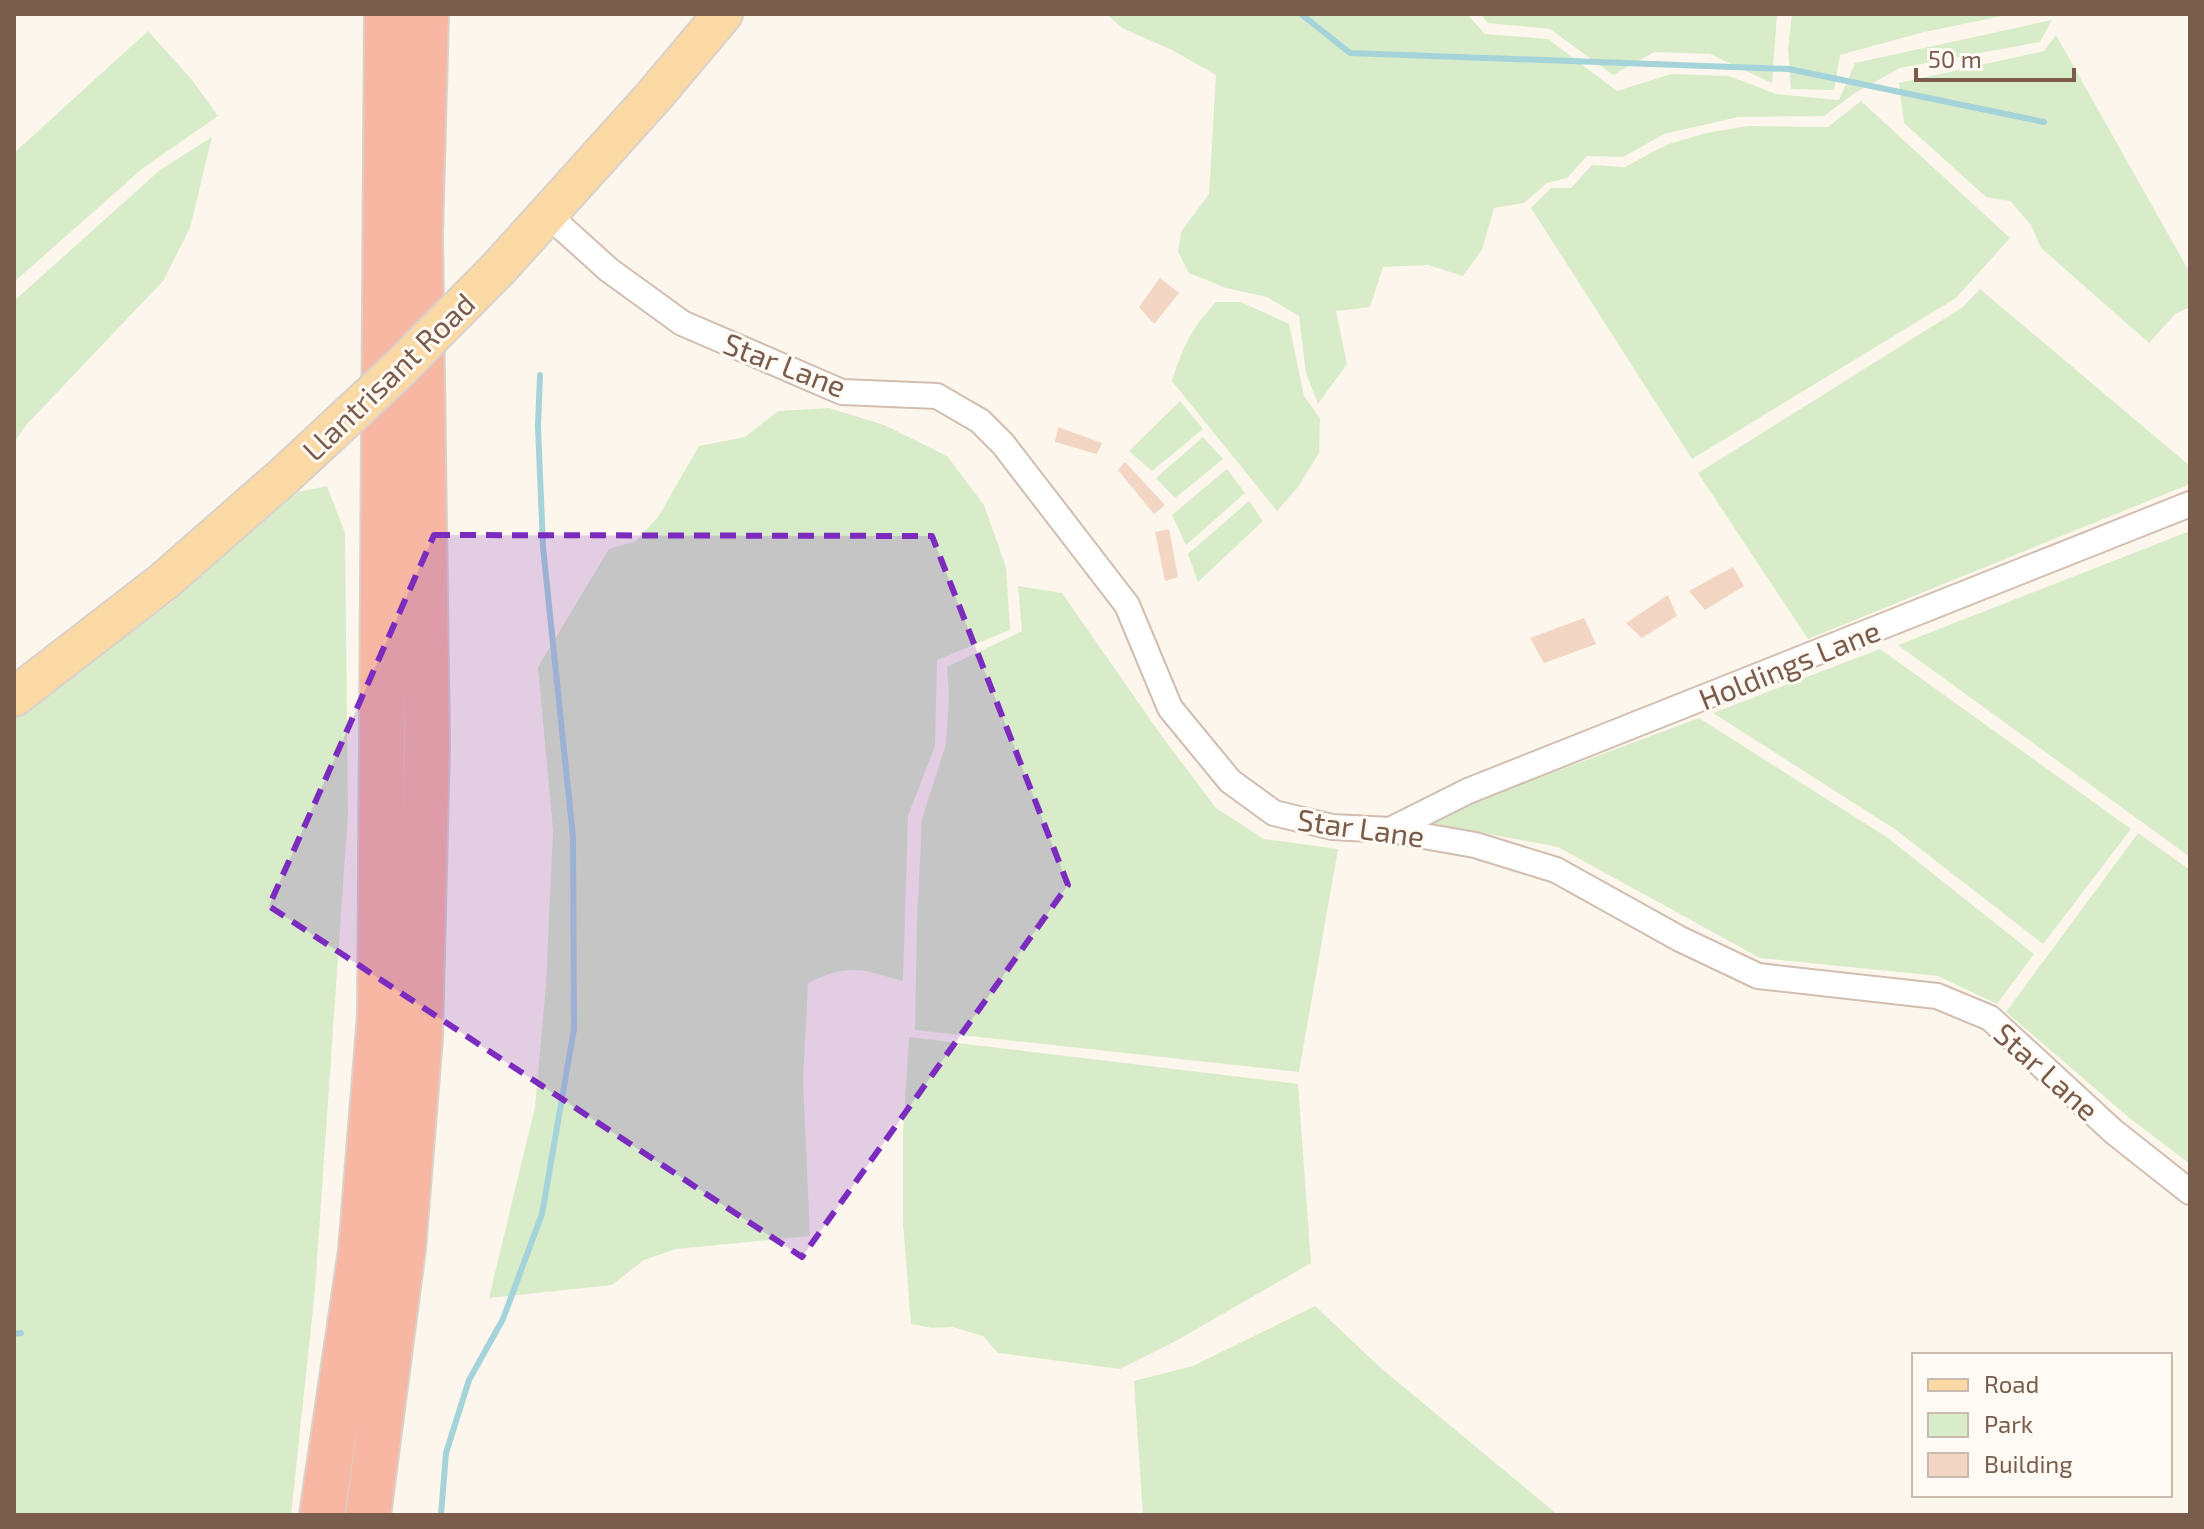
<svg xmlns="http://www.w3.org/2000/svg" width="2204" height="1529" font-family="'Exo 2',sans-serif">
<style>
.green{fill:#d8ecc9}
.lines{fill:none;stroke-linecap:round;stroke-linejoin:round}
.stream{stroke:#a5d3da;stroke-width:6}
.building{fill:#f3d5c3}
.street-casing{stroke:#d1beb0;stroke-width:28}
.primary-casing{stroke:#dad1cd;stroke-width:42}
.highway-casing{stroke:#dad1cd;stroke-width:48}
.street{stroke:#fff;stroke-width:24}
.primary{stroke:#fbd9a5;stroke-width:38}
.highway{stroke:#f7b7a3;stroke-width:44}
.primary-bridge-casing{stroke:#dad1cd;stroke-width:42;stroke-linecap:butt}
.primary-bridge{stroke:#fbd9a5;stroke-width:38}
.marked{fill:#7b2cbf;fill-opacity:0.2;stroke:#7b2cbf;stroke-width:6;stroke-dasharray:16 10;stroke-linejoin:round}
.labels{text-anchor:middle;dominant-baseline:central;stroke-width:6;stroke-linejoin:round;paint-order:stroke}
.street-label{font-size:30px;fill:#7a5c4d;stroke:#fffaf3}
</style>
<rect width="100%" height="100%" fill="#fdf6ec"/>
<!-- green -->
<g class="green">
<polygon points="1107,14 1467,14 1485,34 1548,39 1617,91 1671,74 1729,76 1776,94 1839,100 1855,63 2052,20 2040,42 1900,68 1855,93 1824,116 1738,117 1664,134 1623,157 1587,156 1567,178 1547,183 1524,203 1494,208 1482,250 1463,276 1428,265 1383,267 1370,307 1336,311 1347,364 1318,404 1306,373 1299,316 1267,297 1226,288 1189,273 1178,252 1181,232 1209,194 1216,75 1172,50 1122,28"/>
<polygon points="1480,14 1777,14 1772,83 1710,54 1654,52 1613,75 1550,29 1488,23"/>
<polygon points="1792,14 2012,14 1924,32 1840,55 1834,90 1791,89 1788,48"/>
<polygon points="148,31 192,80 218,116 143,168 14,282 14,153"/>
<polygon points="2056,35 2190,273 2190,307 2175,314 2149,343 2041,248 2031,225 2010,201 1986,197 1904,123 1899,83 2044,51"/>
<polygon points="1861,101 2010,238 1956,298 1692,459 1531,208 1551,188 1571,188 1592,165 1625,167 1666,145 1706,133 1748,126 1828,127"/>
<polygon points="212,137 190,228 163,281 27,424 14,442 14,301 160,170"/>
<polygon points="1980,289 2190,466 2190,484 1808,639 1698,473 1963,307"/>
<path d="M1216 302H1241L1289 324 1304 396 1320 418 1319 453 1298 487 1277 511 1172 381C1183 346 1191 329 1216 302Z"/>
<polygon points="1180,401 1203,429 1152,471 1129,451"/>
<path d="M829 408 884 425 947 456 984 505 1006 567 1010 630 937 660 935 746 908 816 903 981C861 969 848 963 808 983L803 1080 810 1236 676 1249 644 1260 612 1285 489 1298 535 1107 546 985 553 830 538 667 609 549 636 541 658 517 699 446 745 437 778 411Z"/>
<polygon points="1203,437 1223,459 1175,498 1156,478"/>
<polygon points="1227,469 1245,493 1186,545 1172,515"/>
<polygon points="327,486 345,533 348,813 315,1290 291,1515 14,1515 14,713 80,662 171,603 241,532 298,492"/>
<polygon points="1249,501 1263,521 1198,582 1188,554"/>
<polygon points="2190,531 2190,857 1898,645"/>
<polygon points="1018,586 1062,593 1161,735 1216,808 1264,839 1338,849 1299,1072 915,1030 917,920 922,819 946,744 949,696 947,667 1022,631"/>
<polygon points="1880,649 2131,829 2043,944 1896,830 1713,713"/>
<polygon points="1699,718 1888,838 2034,954 1997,1004 1938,976 1760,958 1558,847 1431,823 1471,803"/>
<polygon points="2138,833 2190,870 2190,1164 2127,1116 2006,1012"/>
<polygon points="909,1037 1298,1084 1311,1263 1174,1342 1120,1369 998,1353 983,1336 953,1327 932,1328 911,1324 903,1223 903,1133"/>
<polygon points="1315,1306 1382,1369 1558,1515 1143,1515 1134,1381 1193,1366"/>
</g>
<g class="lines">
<!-- stream -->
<g class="stream">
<polyline points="1301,14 1350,53 1789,69 2044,122"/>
<polyline points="14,1334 21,1333"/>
<polyline points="441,1515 446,1453 469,1380 503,1319 542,1214 574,1029 573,837 543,547 538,426 540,375"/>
</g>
</g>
<!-- building -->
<g class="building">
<polygon points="1160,278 1179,293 1154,324 1139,307"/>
<polygon points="1058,427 1102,443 1097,454 1055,442"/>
<polygon points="1125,462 1165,505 1154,514 1118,470"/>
<polygon points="1169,529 1178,577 1165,581 1155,532"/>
<polygon points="1733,567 1744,586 1705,610 1689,591"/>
<polygon points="1668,595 1677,616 1642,638 1626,623"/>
<polygon points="1584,618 1596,644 1544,663 1530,638"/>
</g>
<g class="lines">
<!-- street casing -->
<g class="street-casing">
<g id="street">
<polyline points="548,215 609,270 682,323 842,392 937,396 980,421 1003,444 1127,605 1170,708 1230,781 1274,813 1332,827 1390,830 1475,845 1556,870 1680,939 1758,976 1937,996 1990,1018 2114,1132 2190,1192"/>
<polyline points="1390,830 1468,791 2190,504"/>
</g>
</g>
<!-- primary casing -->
<g class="primary-casing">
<g id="primary">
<polyline points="499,268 654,96 723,14"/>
<polyline points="14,697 163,582 284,476"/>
</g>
</g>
<!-- highway casing -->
<g class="highway-casing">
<g id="highway">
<polyline points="322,1515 361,1251 380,1016 387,14"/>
<polyline points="368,1515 403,1248 420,1037 427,744 420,234 426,14"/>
</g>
</g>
<!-- street -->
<use href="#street" class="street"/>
<!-- primary -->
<use href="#primary" class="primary"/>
<!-- highway -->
<use href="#highway" class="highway"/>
<!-- primary-bridge casing -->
<g class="primary-bridge-casing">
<polyline id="primary-bridge" points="284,476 397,371 499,268"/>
</g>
<!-- primary-bridge -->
<use href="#primary-bridge" class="primary-bridge"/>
</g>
<!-- marked area -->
<path class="marked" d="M434 535 932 536 1068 885 802 1257 269 906Z"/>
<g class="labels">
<!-- street labels -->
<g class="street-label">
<text transform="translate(785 364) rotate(21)">Star Lane</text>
<text transform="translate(388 376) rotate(-44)">Llantrisant Road</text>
<text transform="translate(1789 664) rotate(-22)">Holdings Lane</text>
<text transform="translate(1361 827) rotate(8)">Star Lane</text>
<text transform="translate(2047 1071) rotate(42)">Star Lane</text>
</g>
</g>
<!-- border -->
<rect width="2204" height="1529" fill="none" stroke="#7a5c4d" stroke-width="32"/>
<!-- legend -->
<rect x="1912" y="1353" width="260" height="144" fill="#fffaf3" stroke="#cabbb1" stroke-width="2"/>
<rect x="1928" y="1379" width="40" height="12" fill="#fbd9a5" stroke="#cabbb1" stroke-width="2"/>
<text x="1984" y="1393" font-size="24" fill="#7a5c4d">Road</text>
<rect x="1928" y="1413" width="40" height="24" fill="#d8ecc9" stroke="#cabbb1" stroke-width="2"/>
<text x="1984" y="1433" font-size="24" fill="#7a5c4d">Park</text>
<rect x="1928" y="1453" width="40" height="24" fill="#f3d5c3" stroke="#cabbb1" stroke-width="2"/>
<text x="1984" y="1473" font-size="24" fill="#7a5c4d">Building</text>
<!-- scale -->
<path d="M1916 68v12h158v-12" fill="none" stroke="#7a5c4d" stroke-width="4"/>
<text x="1928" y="68" font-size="24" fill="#7a5c4d" stroke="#fffaf3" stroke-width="6" paint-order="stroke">50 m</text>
</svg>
